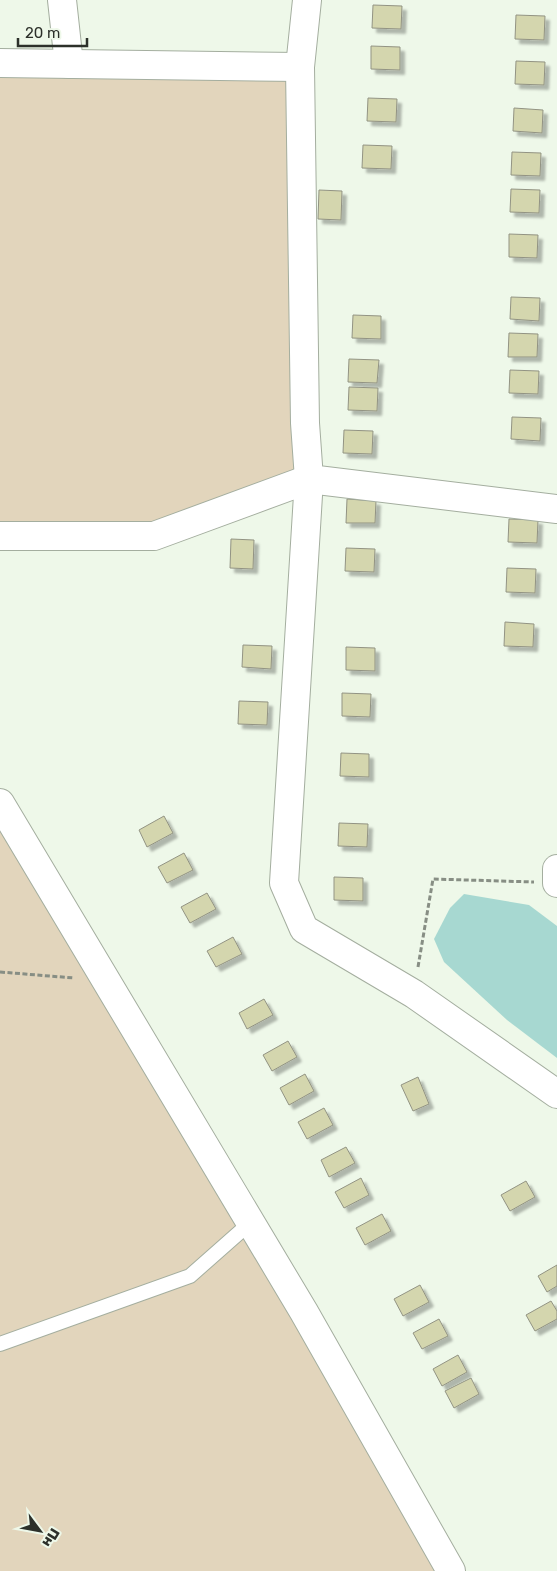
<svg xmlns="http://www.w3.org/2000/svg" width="557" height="1571" font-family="Rubik,sans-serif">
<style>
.green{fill:#e2d5bc}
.water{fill:#a7d8d1}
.building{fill:#d4d6ae;stroke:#929383;filter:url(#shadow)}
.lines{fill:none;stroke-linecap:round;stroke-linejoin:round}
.lane-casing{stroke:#a4ae9f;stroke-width:16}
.street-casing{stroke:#a4ae9f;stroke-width:30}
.path{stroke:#878e84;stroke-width:3;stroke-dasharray:5 2.5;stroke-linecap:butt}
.lane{stroke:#fff;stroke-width:14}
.street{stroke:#fff;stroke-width:28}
</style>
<defs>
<filter id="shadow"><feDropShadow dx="4.5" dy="4.5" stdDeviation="1" flood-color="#0004"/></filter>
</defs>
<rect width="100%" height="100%" fill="#eef8e9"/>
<!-- green -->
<g class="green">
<polygon points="0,63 300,67 309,479 154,536 0,536"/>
<polygon points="0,803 451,1571 0,1571"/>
</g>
<!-- water -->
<polygon class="water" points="464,894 529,905 557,926 557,1058 507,1020 444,962 434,939 450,908"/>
<!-- building -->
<g class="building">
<polygon points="373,5 402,6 401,29 372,28"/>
<polygon points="516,15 545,16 544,40 515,39"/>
<polygon points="371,46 400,47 400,70 371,69"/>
<polygon points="516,61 545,62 544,85 515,84"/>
<polygon points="368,98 397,99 396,122 367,121"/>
<polygon points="514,108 543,110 542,133 513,131"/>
<polygon points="363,145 392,146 391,169 362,168"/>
<polygon points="512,152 541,153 540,176 511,175"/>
<polygon points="511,189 540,190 539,213 510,212"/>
<polygon points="319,190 342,191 341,220 318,219"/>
<polygon points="509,234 538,235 537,258 509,257"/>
<polygon points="511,297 540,298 539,321 510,319"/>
<polygon points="353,315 381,316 381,339 352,338"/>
<polygon points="509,333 538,334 537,357 508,357"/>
<polygon points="349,359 379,360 377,383 348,382"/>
<polygon points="510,370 539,371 538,394 509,393"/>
<polygon points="349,387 378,388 377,411 348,410"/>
<polygon points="512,417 541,418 540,441 511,439"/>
<polygon points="344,430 373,431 372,454 343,453"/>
<polygon points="347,499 376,501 375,523 346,523"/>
<polygon points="509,519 538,520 537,543 508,542"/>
<polygon points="231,539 254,540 253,569 230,568"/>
<polygon points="346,548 375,549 374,572 345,571"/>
<polygon points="507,568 536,569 535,593 506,592"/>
<polygon points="505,622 534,624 533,647 504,646"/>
<polygon points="243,645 272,646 271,669 242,667"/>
<polygon points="346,647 375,648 375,671 346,670"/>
<polygon points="342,693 371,694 370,717 342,716"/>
<polygon points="239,701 268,702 267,725 238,724"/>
<polygon points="341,753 369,754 369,777 340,776"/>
<polygon points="164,816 173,833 147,847 139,830"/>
<polygon points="339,823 368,824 367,847 338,846"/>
<polygon points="184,853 193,870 167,883 158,867"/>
<polygon points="334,877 363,878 363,901 334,900"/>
<polygon points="207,893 216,909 190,923 181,907"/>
<polygon points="233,937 242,954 216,967 207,951"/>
<polygon points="264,999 273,1015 247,1029 239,1013"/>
<polygon points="288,1041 297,1057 272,1071 263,1055"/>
<polygon points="305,1074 314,1091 289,1105 280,1088"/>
<polygon points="418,1077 429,1104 413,1111 401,1085"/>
<polygon points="324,1108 333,1125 307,1139 298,1122"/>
<polygon points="346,1147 355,1163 329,1177 321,1160"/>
<polygon points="361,1178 369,1195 344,1208 335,1192"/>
<polygon points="526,1181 535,1197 510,1211 501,1195"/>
<polygon points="382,1214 391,1231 365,1245 356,1228"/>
<polygon points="557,1265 557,1286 547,1292 538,1276"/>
<polygon points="420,1285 429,1302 403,1316 394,1299"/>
<polygon points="551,1301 557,1311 557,1319 535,1331 526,1315"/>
<polygon points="439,1319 448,1336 422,1349 413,1333"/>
<polygon points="458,1355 467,1372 442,1386 433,1369"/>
<polygon points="471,1378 479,1394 454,1408 445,1391"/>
</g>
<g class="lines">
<!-- lane casing -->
<g class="lane-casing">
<polyline id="lane" points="0,1344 190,1276 250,1223"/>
</g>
<!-- street casing -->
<g class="street-casing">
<g id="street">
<polyline points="62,0 69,64"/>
<polyline points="307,0 300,67 305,423 309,479 557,509"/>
<polyline points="0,63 300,67"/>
<polyline points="0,536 154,536 309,479 284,883 304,929 414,994 557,1094"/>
<polyline points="0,803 304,1312 451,1571"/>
<polyline points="557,883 557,869"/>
</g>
</g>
<!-- path -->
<g class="path">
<polyline points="418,967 433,879 534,882"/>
<polyline points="0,972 74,978"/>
</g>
<!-- lane -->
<use href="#lane" class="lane"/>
<!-- street -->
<use href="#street" class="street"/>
</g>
<!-- north arrow -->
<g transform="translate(40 1531) rotate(122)" stroke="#eef8e9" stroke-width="4" paint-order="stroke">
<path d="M0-4L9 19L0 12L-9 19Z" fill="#2c302a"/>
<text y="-8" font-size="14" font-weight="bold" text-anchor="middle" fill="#2c302a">Пн</text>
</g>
<!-- scale -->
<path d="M18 38v8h69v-8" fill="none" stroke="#2c302a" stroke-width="2.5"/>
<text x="25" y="38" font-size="15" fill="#2c302a" stroke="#eef8e9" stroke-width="4" paint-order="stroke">20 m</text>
</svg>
